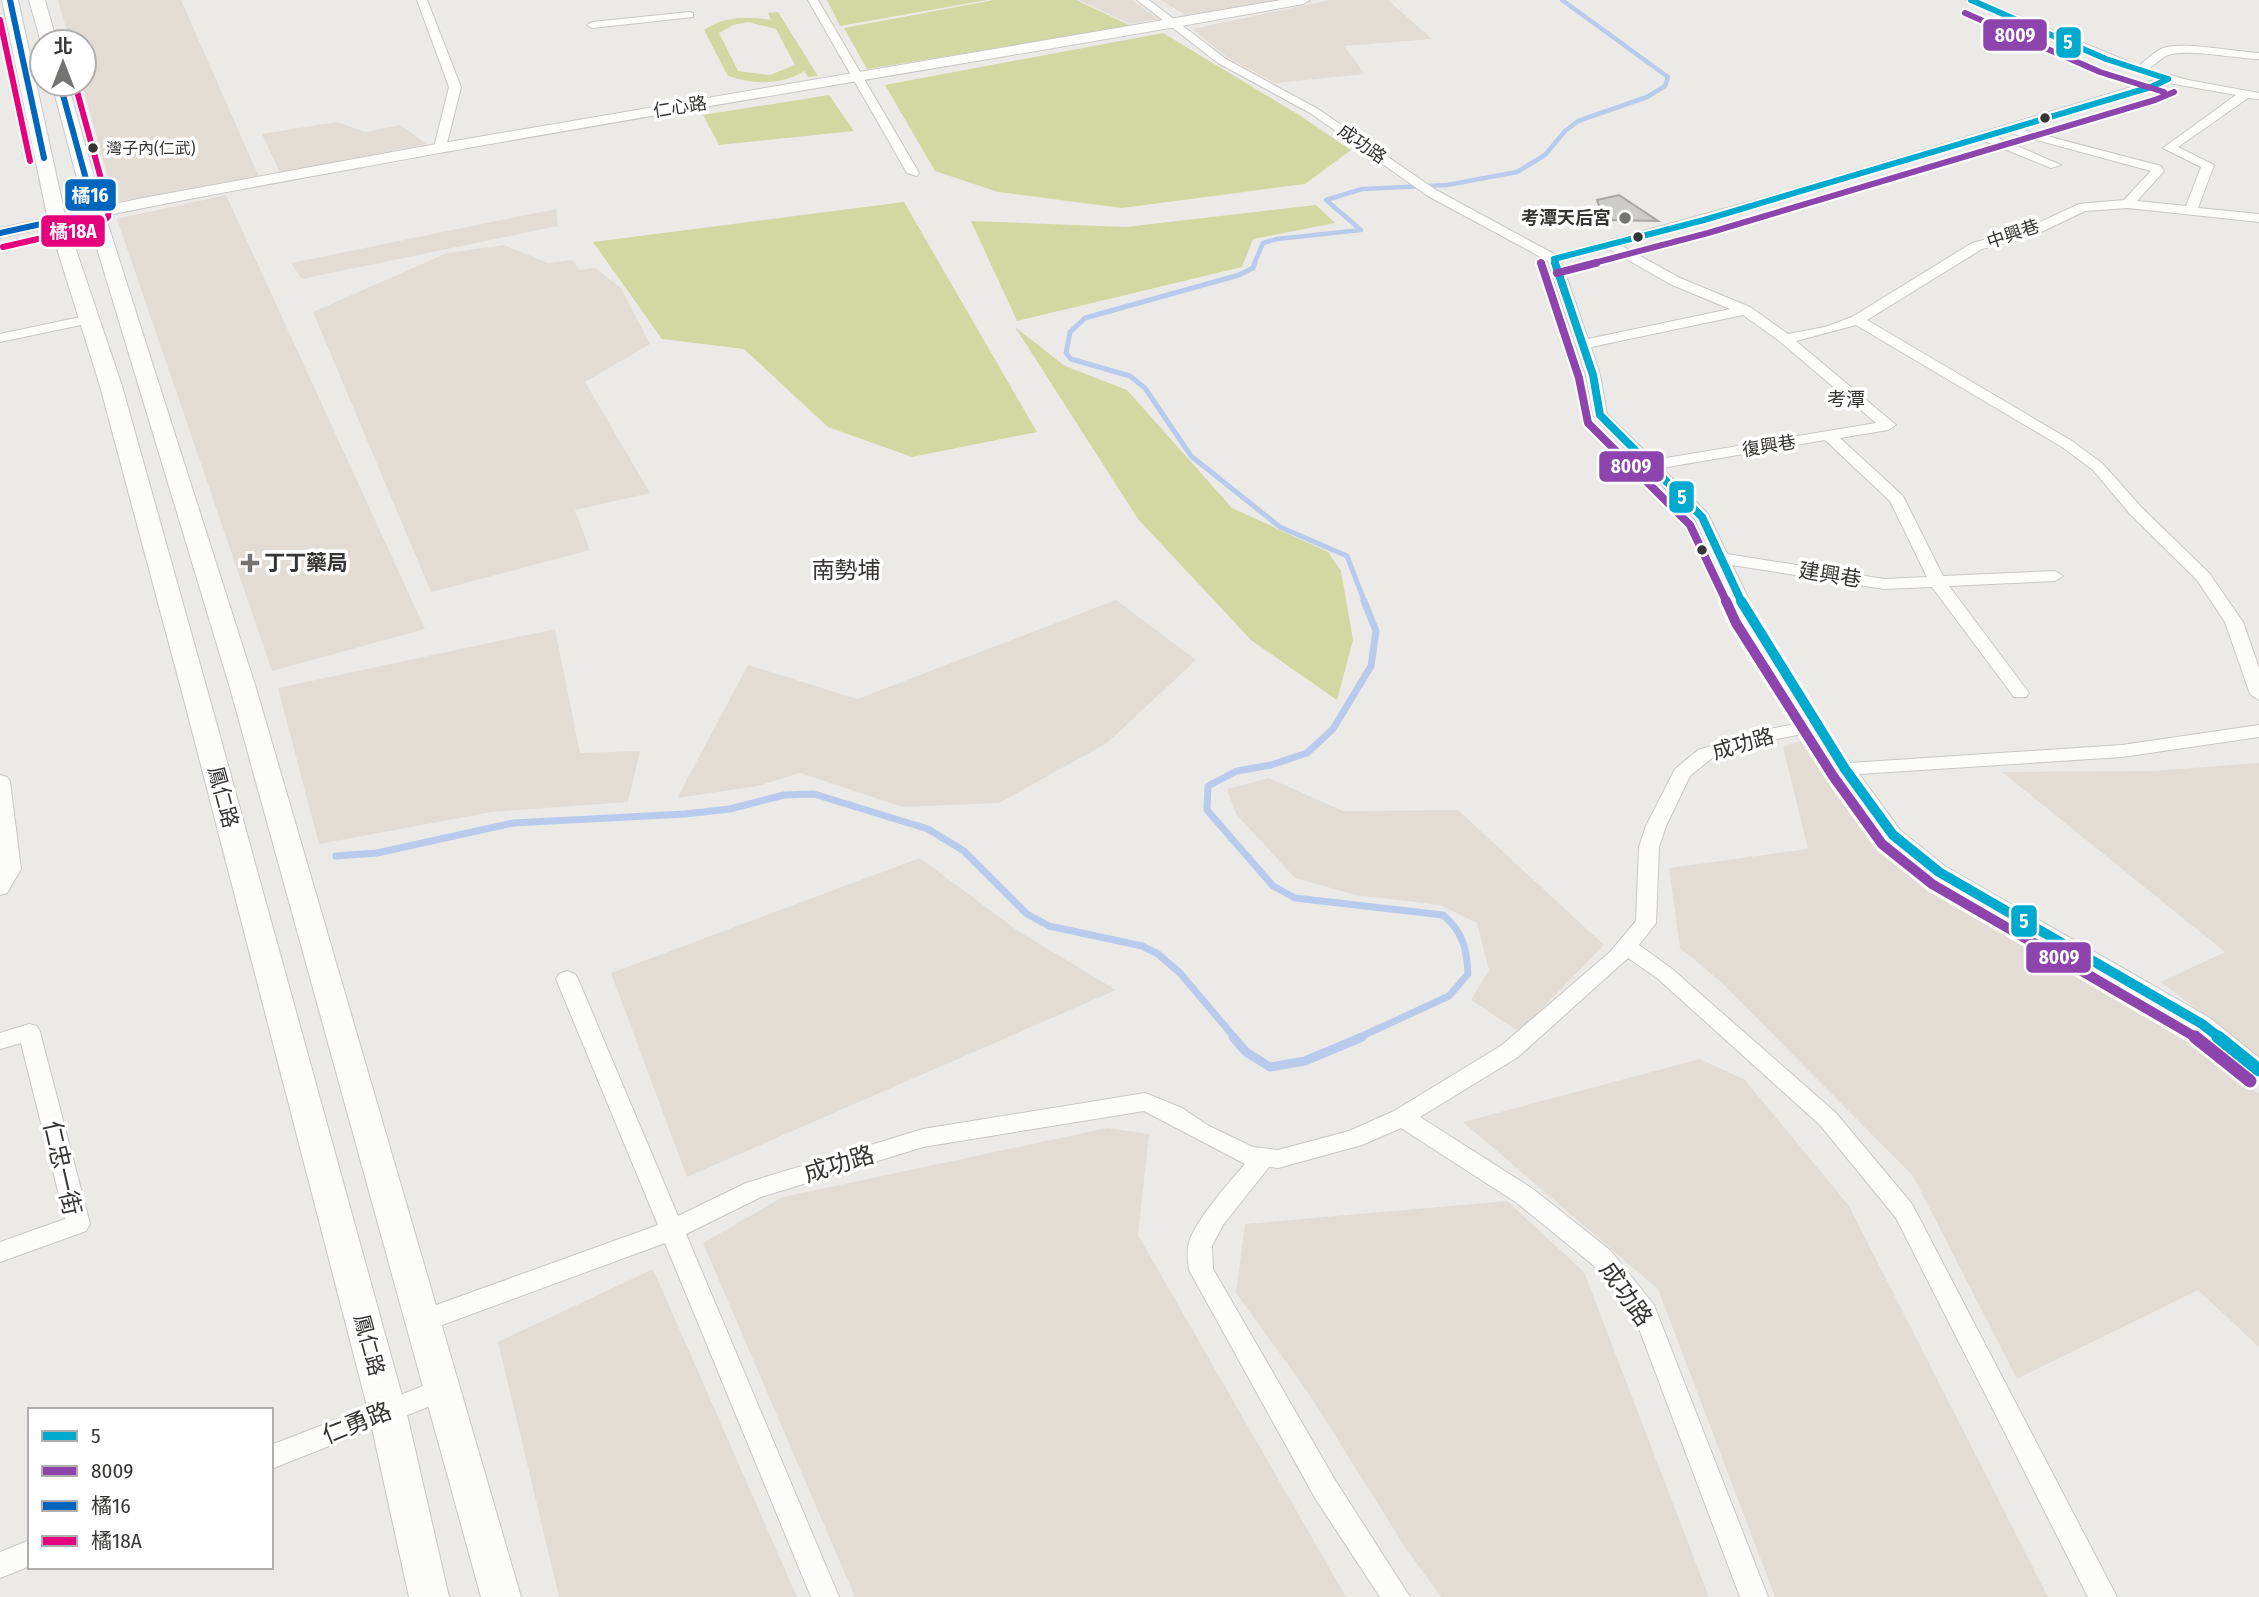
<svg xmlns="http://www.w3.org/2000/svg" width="2259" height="1597" font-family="'Fira Sans Condensed','Noto Sans TC',sans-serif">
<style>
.built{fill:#e2dcd5}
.green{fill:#d2d8a2;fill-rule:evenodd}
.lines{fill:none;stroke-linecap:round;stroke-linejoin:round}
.stream-far3{stroke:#b9cbed;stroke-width:4.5}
.stream-far2{stroke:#b9cbed;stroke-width:5}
.stream-far1{stroke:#b9cbed;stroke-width:7}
.stream{stroke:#b9cbed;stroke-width:9}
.building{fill:#ceccca;stroke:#a7a6a4;stroke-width:2}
.minor-casing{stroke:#c9c7c5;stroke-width:2}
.tertiary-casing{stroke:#c9c7c5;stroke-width:2}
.secondary-casing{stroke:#c9c7c5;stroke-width:2}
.minor{fill:#fcfcfb;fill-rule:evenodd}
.tertiary{fill:#fcfcfb;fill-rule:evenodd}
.secondary{fill:#fcfcfb;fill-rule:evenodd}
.bus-1-far3-casing{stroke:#fff;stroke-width:10}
.bus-1-far2-casing{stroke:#fff;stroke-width:12}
.bus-1-far1-casing{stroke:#fff;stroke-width:16}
.bus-1-casing{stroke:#fff;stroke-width:18}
.bus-2-far3-casing{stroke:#fff;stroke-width:10}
.bus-2-far2-casing{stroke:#fff;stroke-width:12}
.bus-2-far1-casing{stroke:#fff;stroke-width:16}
.bus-2-casing{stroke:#fff;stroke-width:18}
.bus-3-casing{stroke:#fff;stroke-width:10}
.bus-4-casing{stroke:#fff;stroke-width:10}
.bus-1-far3{stroke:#00a9ce;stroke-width:6}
.bus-1-far2{stroke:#00a9ce;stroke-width:8}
.bus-1-far1{stroke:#00a9ce;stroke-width:10}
.bus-1{stroke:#00a9ce;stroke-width:13}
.bus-2-far3{stroke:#8e44ad;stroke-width:6}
.bus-2-far2{stroke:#8e44ad;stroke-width:8}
.bus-2-far1{stroke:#8e44ad;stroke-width:10}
.bus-2{stroke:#8e44ad;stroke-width:13}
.bus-3{stroke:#0065bd;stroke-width:6}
.bus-4{stroke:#e5007d;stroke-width:6}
.bus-dot{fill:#373533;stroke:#fff;stroke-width:2.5}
.poi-dot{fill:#767472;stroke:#fff;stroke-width:2.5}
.labels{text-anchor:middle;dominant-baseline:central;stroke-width:7;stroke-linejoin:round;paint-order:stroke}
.far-bus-label{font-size:16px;fill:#373533;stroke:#fff;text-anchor:start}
.far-street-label{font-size:18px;fill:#373533;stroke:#fff}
.far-poi-label{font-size:18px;font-weight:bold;fill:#373533;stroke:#fff;text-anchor:end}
.far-neighbourhood-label{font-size:19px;fill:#373533;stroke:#fff}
.poi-label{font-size:21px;font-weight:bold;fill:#373533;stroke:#fff;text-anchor:start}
.street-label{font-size:21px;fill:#373533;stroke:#fff}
.neighbourhood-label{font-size:23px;fill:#373533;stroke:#fff}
.near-street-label{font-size:24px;fill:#373533;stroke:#fff}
.line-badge{stroke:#fff;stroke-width:2.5}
.badge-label{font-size:19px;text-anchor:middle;font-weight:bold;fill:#fff}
</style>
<rect width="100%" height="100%" fill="#eceae7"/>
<!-- built -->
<g class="built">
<polygon points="58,0 181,0 259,177 115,202 82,84 84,42 70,42"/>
<polygon points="1079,0 1131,0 1159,19 1130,24"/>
<polygon points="1161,0 1282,0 1188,17"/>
<polygon points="1331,0 1388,0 1432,39 1344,46 1365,74 1275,83 1227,57 1192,29"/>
<polygon points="337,122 365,132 401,125 426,144 280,173 262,134"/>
<polygon points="226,195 425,629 272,671 117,219"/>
<polygon points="556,209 558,226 302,279 291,263"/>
<polygon points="504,245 548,263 572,260 580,270 595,268 621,288 650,344 585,382 650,493 575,510 590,550 431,592 313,312 447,253"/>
<polygon points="1116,600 1196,660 1107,743 999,803 902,807 800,773 758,786 677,798 748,665 857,699"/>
<polygon points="555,629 580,753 640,751 628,802 492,812 319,844 278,688"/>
<polygon points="1810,738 1868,834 2000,928 2210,1056 2259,1094 2259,1347 2198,1290 2017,1379 1913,1176 1721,982 1680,948 1669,868 1808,849 1783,747"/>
<polygon points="2259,763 2259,1057 2161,982 2225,952 2002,772 2152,771"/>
<polygon points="1269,778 1343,811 1458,810 1604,945 1519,1032 1471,1000 1489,970 1477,923 1440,905 1356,895 1295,878 1236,814 1227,789"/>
<polygon points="920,858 1018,931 1116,990 687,1177 611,973"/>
<polygon points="1700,1059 1745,1080 1849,1206 2048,1597 1775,1597 1658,1289 1463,1122"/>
<polygon points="1107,1128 1149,1134 1138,1235 1346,1597 855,1597 703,1243 783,1197"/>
<polygon points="1507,1201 1584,1272 1709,1597 1441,1597 1405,1547 1309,1394 1236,1293 1245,1224"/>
<polygon points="653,1269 797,1597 559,1597 498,1342"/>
</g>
<!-- green -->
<g class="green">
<polygon points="827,0 987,0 840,26"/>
<polygon points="994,0 1076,0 1131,26 867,69 844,28"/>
<path d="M778 12 818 76 808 77 804 71C782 86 751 84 728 76L704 30C723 16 749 16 771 20L768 13ZM748 22 776 29 795 65 770 75 738 71 719 33 733 25Z"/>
<polygon points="1163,33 1299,115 1351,150 1305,184 1122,208 998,192 935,171 885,85"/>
<polygon points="829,95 854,131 719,145 703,115"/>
<polygon points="904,202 1037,432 912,457 828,427 744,349 662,339 593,242"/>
<polygon points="1316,205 1335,223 1253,239 1242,267 1017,321 971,221 1126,227"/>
<polygon points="1015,327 1065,366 1127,390 1232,508 1328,552 1341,571 1353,640 1337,700 1251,640 1138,519"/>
</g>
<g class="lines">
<!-- stream-far3 -->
<polyline class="stream-far3" points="1254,264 1263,243 1277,239 1361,230 1326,200 1362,189 1447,185 1517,172 1545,155 1565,131 1578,121 1647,97 1665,86 1668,77 1562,0"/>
<!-- stream-far2 -->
<polyline class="stream-far2" points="1255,263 1253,268 1239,275 1085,318 1070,332 1066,353 1071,359 1130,376 1145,388 1191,456 1280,527 1347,556 1365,603"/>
<!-- stream-far1 -->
<g class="stream-far1">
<polyline points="336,856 377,853 513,823 685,814 730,809 784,795 814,794 928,829 964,851 1027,914 1049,926 1142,946 1158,954 1180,973 1235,1038"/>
<path d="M1358 1038 1449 996 1468 974C1467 949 1463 932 1443 915L1295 898 1273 886 1207 810 1208 786 1237 771 1271 765 1307 753 1333 729 1371 666 1376 631 1364 601"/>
</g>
<!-- stream -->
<polyline class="stream" points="1233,1037 1246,1052 1270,1067 1305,1061 1362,1037"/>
</g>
<!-- building -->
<polygon class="building" points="1619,195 1658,221 1604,220 1597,200"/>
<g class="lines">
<!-- minor casing -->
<g class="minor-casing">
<g id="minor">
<polygon points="417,0 427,0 461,87 446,147 440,151 434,147 449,87"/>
<polygon points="808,0 818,0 919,173 917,176 907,173"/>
<path d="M1137 0H1149L1226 59 1318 109 1436 190 1556 255 1774 195 2158 79 2063 44 1966 0H1980L2139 66C2145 61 2153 53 2161 49 2178 40 2237 52 2259 53V59C2238 59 2182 47 2166 56 2160 59 2154 65 2148 69L2188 80 2259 93V99L2248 98 2178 147 2214 165 2198 208 2259 214V222L2128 208 2085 211 2035 235 1982 249 1867 320 2072 441 2103 464 2142 508 2209 573 2243 622 2259 668V700L2250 694 2225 622 2197 580 2130 514 2093 470 2062 447 1856 325 1796 341 1896 425 1888 430 1840 438 1903 496 1943 576 2055 571 2063 576 2055 581 1949 586 2029 693 2026 697H2014L1932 587 1884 589 1732 565 1757 616 1850 763 2122 745 2259 725V737L2122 757 1859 774 1900 830 1946 867 2210 1018 2259 1058V1078L2251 1076 2194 1030 1932 877 1886 840 1812 732 1762 742 1712 758 1690 776 1666 826 1659 847 1656 923 1639 945 1671 968 1836 1113 1912 1204 2117 1597H2088L1896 1218 1820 1125 1657 978 1628 958 1518 1057 1420 1117 1533 1189 1611 1251 1654 1305 1768 1597H1740L1635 1318 1593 1265 1517 1203 1401 1128 1362 1145 1278 1168 1269 1167 1223 1225 1212 1246 1213 1269 1335 1480 1410 1597H1380L1315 1498 1189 1270C1188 1263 1187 1254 1188 1247 1192 1223 1229 1183 1245 1164L1144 1111 923 1147 761 1197 686 1234 839 1597H811L665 1243 423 1332 414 1329 410 1321 414 1313 658 1225 556 979 559 974 567 971 575 974 578 979 678 1216 746 1183 923 1129 1145 1093 1182 1108 1209 1126 1253 1147 1278 1150 1349 1131 1394 1111 1502 1045 1610 952 1636 921 1639 847 1646 826 1675 769 1698 750 1759 731 1806 722 1739 616 1695 519 1593 415 1586 375 1548 261 1428 196 1310 113 1218 63ZM2169 83 2236 95 2163 148 2201 167 2186 206 2137 201 2164 171 2161 166 2020 129 2155 89ZM2007 132 2151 171 2124 200 2079 204 2025 229 1972 243 1852 317 1825 327 1788 334 1750 307 1680 278 1622 246 1982 140 2051 168 2061 165 1994 136ZM1609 249 1670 284 1730 309 1588 339 1561 261ZM1743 315 1778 340 1876 423 1654 460 1607 414 1600 375 1591 347ZM1825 440 1890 501 1927 577 1884 579 1727 554 1708 514 1662 468Z"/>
<polygon points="689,12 693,13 693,17 592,28 587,25 592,22"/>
<polygon points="90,315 95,316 95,322 0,342 0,334"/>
<polygon points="0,775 7,777 10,781 21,869 7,893 0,895"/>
<polygon points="29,1024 37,1026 40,1032 90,1224 86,1231 0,1262 0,1242 65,1219 21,1043 0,1049 0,1033"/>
<polygon points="444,1378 453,1381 457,1389 453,1397 271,1469 271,1445"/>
<polygon points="30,1540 30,1566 0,1578 0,1552"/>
</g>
</g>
<!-- tertiary casing -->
<g class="tertiary-casing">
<path id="tertiary" d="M1281 0H1310L1303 4C987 62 669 110 352 169 235 190 117 212 0 238V228L143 198 414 148Z"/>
</g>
<!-- secondary casing -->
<g class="secondary-casing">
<g id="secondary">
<polygon points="2,0 18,0 66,220 122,386 210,700 406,1410 449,1597 409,1597 368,1410 184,700 100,386 48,220"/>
<polygon points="29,0 45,0 57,42 41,42"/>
<polygon points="52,84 68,84 104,212 256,688 521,1597 481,1597 230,688 86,212"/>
</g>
</g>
<!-- minor -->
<use href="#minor" class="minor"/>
<!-- tertiary -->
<use href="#tertiary" class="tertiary"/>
<!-- secondary -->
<use href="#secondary" class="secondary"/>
<!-- bus-1-far3 casing -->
<g class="bus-1-far3-casing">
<g id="bus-1-far3">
<polyline points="1971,0 2106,59 2168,79"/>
<polyline points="1554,259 1556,264"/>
<polyline points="1554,259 1704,220 2151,87 2168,79"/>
</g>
</g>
<!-- bus-1-far2 casing -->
<g class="bus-1-far2-casing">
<polyline id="bus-1-far2" points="1555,263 1593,375 1600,415 1702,517 1742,603"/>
</g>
<!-- bus-1-far1 casing -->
<g class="bus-1-far1-casing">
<polyline id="bus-1-far1" points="1741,601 1845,769 1893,835 1939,872 2202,1024 2220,1038"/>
</g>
<!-- bus-1 casing -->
<g class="bus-1-casing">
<polyline id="bus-1" points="2218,1037 2259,1070"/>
</g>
<!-- bus-2-far3 casing -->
<g class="bus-2-far3-casing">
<g id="bus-2-far3">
<polyline points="1965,13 2100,72 2164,92"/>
<polyline points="1590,264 1708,233 2155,100 2174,92"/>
</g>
</g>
<!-- bus-2-far2 casing -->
<g class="bus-2-far2-casing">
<g id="bus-2-far2">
<polyline points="1541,263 1579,378 1588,423 1690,525 1727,603"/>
<polyline points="1557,273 1596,263"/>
</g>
</g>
<!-- bus-2-far1 casing -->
<g class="bus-2-far1-casing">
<polyline id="bus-2-far1" points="1726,601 1736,623 1833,776 1882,844 1932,884 2197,1038"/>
</g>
<!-- bus-2 casing -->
<g class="bus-2-casing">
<polyline id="bus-2" points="2195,1037 2250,1081"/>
</g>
<!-- bus-3 casing -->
<g class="bus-3-casing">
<g id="bus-3">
<polyline points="10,0 44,158"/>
<polyline points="0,233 95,212 60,84"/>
</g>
</g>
<!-- bus-4 casing -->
<g class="bus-4-casing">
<g id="bus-4">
<polyline points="0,20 30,161"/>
<polyline points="3,247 99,225 108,217 109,208 75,84"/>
</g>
</g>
<!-- bus-1-far3 -->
<use href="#bus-1-far3" class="bus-1-far3"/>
<!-- bus-1-far2 -->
<use href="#bus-1-far2" class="bus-1-far2"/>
<!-- bus-1-far1 -->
<use href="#bus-1-far1" class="bus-1-far1"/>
<!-- bus-1 -->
<use href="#bus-1" class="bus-1"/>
<!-- bus-2-far3 -->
<use href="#bus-2-far3" class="bus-2-far3"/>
<!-- bus-2-far2 -->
<use href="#bus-2-far2" class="bus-2-far2"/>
<!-- bus-2-far1 -->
<use href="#bus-2-far1" class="bus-2-far1"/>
<!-- bus-2 -->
<use href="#bus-2" class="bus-2"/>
<!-- bus-3 -->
<use href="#bus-3" class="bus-3"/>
<!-- bus-4 -->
<use href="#bus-4" class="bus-4"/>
</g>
<!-- markers -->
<g class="bus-dot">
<circle cx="2045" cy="118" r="6"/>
<circle cx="93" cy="148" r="6"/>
<circle cx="1638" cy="237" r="6"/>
<circle cx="1702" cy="550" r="6"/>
</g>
<g class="poi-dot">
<circle cx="1625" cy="218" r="7"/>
<path d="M246.5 552.5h7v7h7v7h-7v7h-7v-7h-7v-7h7z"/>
</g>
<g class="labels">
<!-- far-bus labels -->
<g class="far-bus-label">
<text x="106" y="148">灣子內(仁武)</text>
</g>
<!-- far-street labels -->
<g class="far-street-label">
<text transform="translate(680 107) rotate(-9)">仁心路</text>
<text transform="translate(1362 144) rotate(35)">成功路</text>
<text transform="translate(2013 234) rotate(-19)">中興巷</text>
<text transform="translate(1769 446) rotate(-9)">復興巷</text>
</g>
<!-- far-poi labels -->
<g class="far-poi-label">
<text x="1611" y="218">考潭天后宮</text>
</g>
<!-- far-neighbourhood labels -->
<g class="far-neighbourhood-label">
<text x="1846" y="399">考潭</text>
</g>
<!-- poi labels -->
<g class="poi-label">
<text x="264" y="563">丁丁藥局</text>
</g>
<!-- street labels -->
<g class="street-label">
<text transform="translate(1830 575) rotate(9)">建興巷</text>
<text transform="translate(1743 744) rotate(-16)">成功路</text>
<text transform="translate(223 797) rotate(75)">鳳仁路</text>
<text transform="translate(369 1345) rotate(75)">鳳仁路</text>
</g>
<!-- neighbourhood labels -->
<g class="neighbourhood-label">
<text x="846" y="570">南勢埔</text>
</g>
<!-- near-street labels -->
<g class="near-street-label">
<text transform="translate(839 1164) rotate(-17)">成功路</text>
<text transform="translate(62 1168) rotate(77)">仁忠一街</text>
<text transform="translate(1626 1294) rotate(55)">成功路</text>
<text transform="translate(357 1423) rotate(-22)">仁勇路</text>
</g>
</g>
<g class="line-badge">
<rect x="1982" y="18" width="66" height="34" rx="7" fill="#8e44ad"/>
<rect x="2055" y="26" width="27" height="33" rx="7" fill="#00a9ce"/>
<rect x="64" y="178" width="53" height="34" rx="7" fill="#0065bd"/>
<rect x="40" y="214" width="66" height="34" rx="7" fill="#e5007d"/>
<rect x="1598" y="450" width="67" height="33" rx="7" fill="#8e44ad"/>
<rect x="1668" y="480" width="27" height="34" rx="7" fill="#00a9ce"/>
<rect x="2010" y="904" width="28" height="34" rx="7" fill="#00a9ce"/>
<rect x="2025" y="941" width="67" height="33" rx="7" fill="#8e44ad"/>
</g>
<g class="badge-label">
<text x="2015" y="42">8009</text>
<text x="2068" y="49">5</text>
<text x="90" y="202">橘16</text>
<text x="73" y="238">橘18A</text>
<text x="1631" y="473">8009</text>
<text x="1682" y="504">5</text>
<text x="2024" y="928">5</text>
<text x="2059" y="964">8009</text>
</g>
<!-- legend -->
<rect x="28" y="1408" width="245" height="161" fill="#ffffff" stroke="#afaead" stroke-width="2"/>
<rect x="42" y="1431" width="35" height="10" fill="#00a9ce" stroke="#afaead" stroke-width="2"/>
<text x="91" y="1443" font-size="21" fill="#373533">5</text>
<rect x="42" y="1466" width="35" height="10" fill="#8e44ad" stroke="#afaead" stroke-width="2"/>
<text x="91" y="1478" font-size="21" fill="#373533">8009</text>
<rect x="42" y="1501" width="35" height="10" fill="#0065bd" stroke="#afaead" stroke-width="2"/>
<text x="91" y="1513" font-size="21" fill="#373533">橘16</text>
<rect x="42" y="1536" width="35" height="10" fill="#e5007d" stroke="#afaead" stroke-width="2"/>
<text x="91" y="1548" font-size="21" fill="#373533">橘18A</text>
<!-- north arrow -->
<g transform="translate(63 63)"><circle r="33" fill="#ffffff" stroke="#afaead" stroke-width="2"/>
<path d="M0-5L12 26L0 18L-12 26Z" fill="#767472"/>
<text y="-10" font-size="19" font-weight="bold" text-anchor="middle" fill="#373533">北</text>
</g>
</svg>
